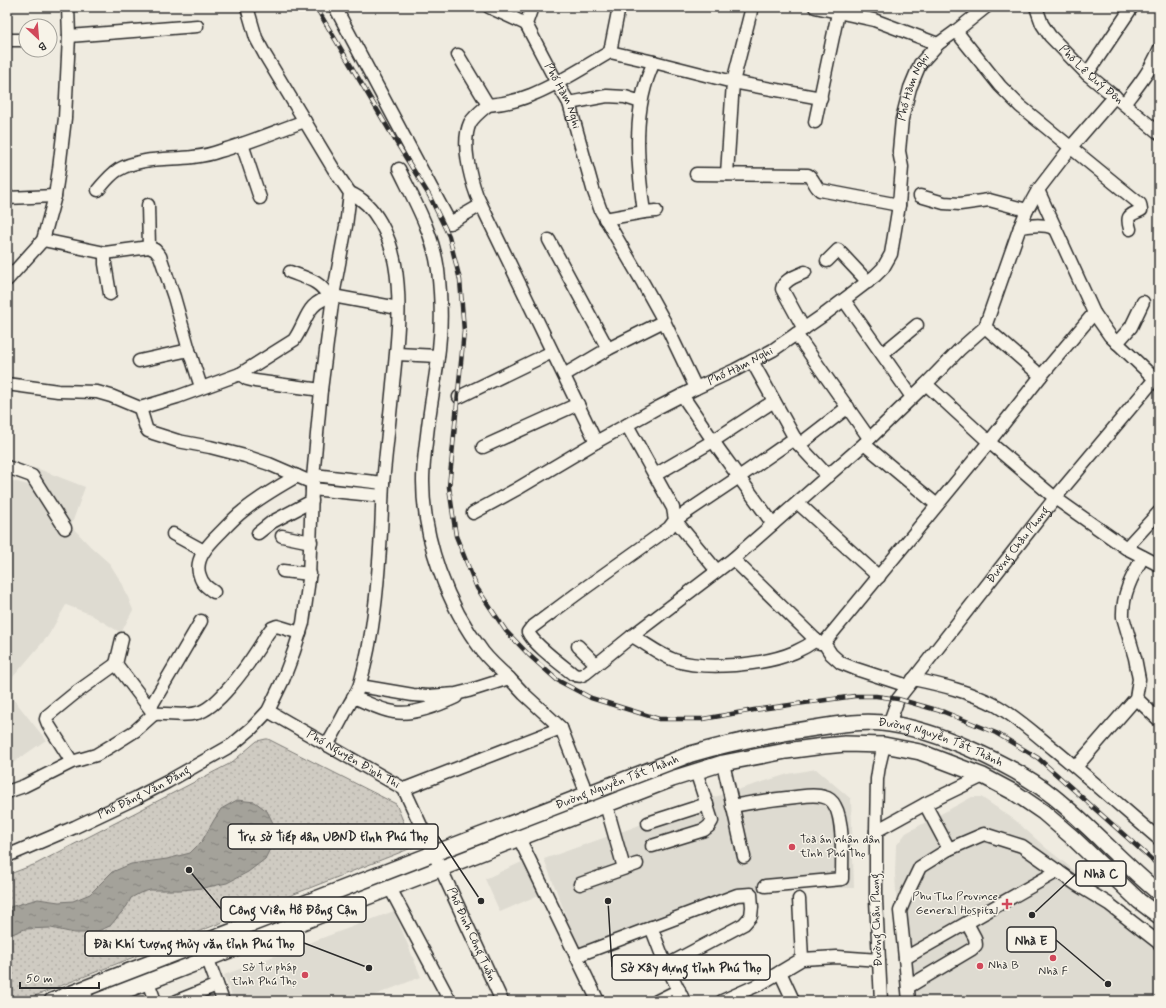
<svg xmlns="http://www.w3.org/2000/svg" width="1166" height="1008" font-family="Mynerve,sans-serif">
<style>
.built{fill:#dedbd1}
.grass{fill:url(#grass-dots);stroke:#7d7b76}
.water{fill:url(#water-ripples);stroke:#74726e}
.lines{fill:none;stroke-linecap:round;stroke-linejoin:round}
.minor-casing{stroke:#2b2b2b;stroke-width:15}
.major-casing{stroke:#2b2b2b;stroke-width:18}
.minor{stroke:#f7f3e8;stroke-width:12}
.major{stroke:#f7f3e8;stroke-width:15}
.rail-casing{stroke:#2b2b2b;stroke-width:4.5}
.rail{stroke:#f7f3e8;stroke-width:3;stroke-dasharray:9;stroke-linecap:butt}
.poi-dot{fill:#d1495b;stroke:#f7f3e8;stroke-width:1.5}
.labels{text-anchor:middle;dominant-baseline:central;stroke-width:3;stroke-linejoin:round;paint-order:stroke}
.street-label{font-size:12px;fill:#2b2b2b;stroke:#f7f3e8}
.poi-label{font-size:12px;fill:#2b2b2b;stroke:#f7f3e8;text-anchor:start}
.leader{fill:none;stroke:#2b2b2b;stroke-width:1.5}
.callout-dot{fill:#2b2b2b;stroke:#f7f3e8;stroke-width:1.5}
.callout{fill:#f7f3e8;stroke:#2b2b2b;stroke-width:1.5}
.callout-label{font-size:13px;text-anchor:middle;font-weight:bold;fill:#2b2b2b}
</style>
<defs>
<pattern id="grass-dots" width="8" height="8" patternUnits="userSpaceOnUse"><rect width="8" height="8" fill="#cfcbc2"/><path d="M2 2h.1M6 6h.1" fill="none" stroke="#b2aea7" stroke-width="1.8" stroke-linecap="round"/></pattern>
<pattern id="water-ripples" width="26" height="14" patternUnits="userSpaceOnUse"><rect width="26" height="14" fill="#a4a29a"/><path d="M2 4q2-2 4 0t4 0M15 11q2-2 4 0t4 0" fill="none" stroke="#86847e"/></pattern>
</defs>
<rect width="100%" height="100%" fill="#efebe0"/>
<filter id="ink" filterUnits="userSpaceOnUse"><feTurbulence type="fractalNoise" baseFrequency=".025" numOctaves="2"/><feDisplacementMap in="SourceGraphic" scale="8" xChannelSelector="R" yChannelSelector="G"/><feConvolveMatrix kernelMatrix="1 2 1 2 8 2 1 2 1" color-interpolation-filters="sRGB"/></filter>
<g filter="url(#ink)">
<!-- built -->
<g class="built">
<polygon points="36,468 85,487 71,526 90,546 110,564 123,585 133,610 121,633 90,614 66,605 48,636 7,684 7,479 28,485"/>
<polygon points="7,691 46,740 7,767"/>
<polygon points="816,769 851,799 854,888 744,889 579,949 544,859 629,829 705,800 788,774"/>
<polygon points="972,797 981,797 1015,820 1046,848 1159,937 1159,1001 902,1001 895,873 896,846 906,833"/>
<polygon points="526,860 541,894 500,912 485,879"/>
<polygon points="394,911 421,977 360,1001 234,1001 224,975"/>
</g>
<!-- grass -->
<polygon class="grass" points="266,739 268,739 396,804 414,847 22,1001 7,1001 7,875 36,864 231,763 257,741"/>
<!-- water -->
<polygon class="water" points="237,800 255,802 267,811 274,825 275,839 265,859 248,872 227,883 203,888 181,890 150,890 140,893 131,898 127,906 110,926 93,933 74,933 51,928 25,929 7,936 7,909 13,906 38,899 59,902 73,901 90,894 112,872 131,864 167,859 190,853 202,841 214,820 221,809"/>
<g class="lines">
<!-- minor casing -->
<g class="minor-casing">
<g id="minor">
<polyline points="335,7 450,223 481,205"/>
<polyline points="489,7 526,24"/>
<path id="s1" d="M532 7 526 24 557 83 569 103 593 189 601 211 643 283 664 321 696 388"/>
<polyline points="752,7 733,82 821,98"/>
<polyline points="815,7 874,20 938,44"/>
<path id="s2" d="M1036 7 1042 24 1050 36 1087 74 1159 133"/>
<path d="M956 31 1000 86 1020 106 1140 204 1141 210C1129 216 1126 215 1130 229"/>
<polyline points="69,36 197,26"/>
<polyline points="7,40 26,40"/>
<polyline points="610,52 619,7"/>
<path id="s3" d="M458 55 488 105C482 110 474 116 470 123 461 142 470 177 477 196L596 442 657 408 696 388 735 370 773 350 825 314 875 276 883 268 891 254 899 205 902 167 899 151 902 119 910 88 920 64 938 44 956 31 986 7"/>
<polyline points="1087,74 1132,7"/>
<polyline points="569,103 607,96 625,97 641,102"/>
<path d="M1124 104C1137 87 1151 70 1159 50"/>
<path d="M488 105C502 104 517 101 531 95 559 84 584 67 610 52L654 62 733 82 727 174"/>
<polyline points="815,122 838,13"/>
<polyline points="242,144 260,198"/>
<path d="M399 169C415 202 433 233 438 270 441 296 442 323 439 349 436 378 430 406 427 435 425 450 423 466 423 481 423 540 447 605 483 652 491 662 500 670 509 678"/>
<path d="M696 174 808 175C814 178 814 186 820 190L899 205"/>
<path d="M98 190C104 183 110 175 118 170 140 157 169 160 193 157 202 156 212 154 220 151 249 143 276 131 305 121"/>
<polyline points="1038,190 1094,313 1110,336 1155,379"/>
<polyline points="920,196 944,203 960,204 989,200 1027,210"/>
<polyline points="7,198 55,196"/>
<polyline points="148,205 149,247"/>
<path d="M644 212C637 162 632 108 654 62"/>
<polyline points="605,219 644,212 656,211"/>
<path d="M1020 227C1034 225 1042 224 1055 228"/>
<polyline points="43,240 105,253 149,247 155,250 160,256 174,297 189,350 201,387"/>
<polyline points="549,240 608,349"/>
<polyline points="105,253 105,264 110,294"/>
<polyline points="827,261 838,250 868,282"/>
<path d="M290 272C305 278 322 281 328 297"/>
<polyline points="7,280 43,240 55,196 59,169 65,118 69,36 68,7"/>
<polyline points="844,300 912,397"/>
<polyline points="985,327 1041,376"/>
<path d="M804 329 782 289C784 279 797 276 805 272"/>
<polyline points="796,334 869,438"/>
<polyline points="1117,343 1131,327 1143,302"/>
<polyline points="397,354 438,356"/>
<polyline points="882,354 917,325"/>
<polyline points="139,361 189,350"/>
<polyline points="752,361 798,444"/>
<polyline points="240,374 247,379 255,381 321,390"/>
<polyline points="564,375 608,349 664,321"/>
<path d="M7 384 58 391 97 392 111 396 140 408 177 397 240 374 294 340C308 320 305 303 333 296L398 308"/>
<polyline points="926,384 989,442 1055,498 1126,548 1159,565"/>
<polyline points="682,395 720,451 773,524"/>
<polyline points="459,397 552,352"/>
<polyline points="140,408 146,428 148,431 153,433 178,441 210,447 245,456 269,464 313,483"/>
<path d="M627 425 673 508 675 520 669 528 578 593 531 628 528 632C533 644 562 665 573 674 579 677 581 676 586 673L632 636 733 559 864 444 926 384 959 350 985 327 1020 227 1027 210 1038 190 1071 147 1115 96"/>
<polyline points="864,444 937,505"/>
<polyline points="483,447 578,404"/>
<polyline points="7,467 32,476 65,528"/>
<polyline points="314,475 383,483"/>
<polyline points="655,475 713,441 774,401"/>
<polyline points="828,476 799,445 848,407"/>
<polyline points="312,489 382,496"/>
<polyline points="798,503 879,577"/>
<polyline points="473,513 517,489 596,442"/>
<polyline points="258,533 272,522 312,501"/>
<polyline points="173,534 204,551"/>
<polyline points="282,536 311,542"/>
<polyline points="1126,548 1159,512"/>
<polyline points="733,559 819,643 823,643"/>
<polyline points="283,571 310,574"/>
<polyline points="717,571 675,520 739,477 795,438"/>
<path d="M214 592C208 588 202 584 200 576 193 559 210 543 221 532 228 525 235 517 243 511 260 497 278 487 297 476"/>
<path d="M632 636C645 643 660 655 674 660 705 671 765 665 795 652 802 649 809 645 816 640"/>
<polyline points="824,643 989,442 1041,376 1094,313"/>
<polyline points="824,643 831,654 841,663 856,669 908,686"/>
<polyline points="578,646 596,664"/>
<polyline points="116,664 122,639"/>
<path d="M913 679C942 685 971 692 997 706 1018 718 1036 735 1055 750 1090 779 1124 809 1159 839"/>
<polyline points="360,686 413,695 429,696 456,694 468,691 509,678 524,694 561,728 587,794"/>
<path d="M353 697C366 702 380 710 394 712 413 716 439 705 456 697"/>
<polyline points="1136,698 1159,720"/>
<polyline points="150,708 201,621"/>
<path id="s4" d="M268 711 404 789 502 1001"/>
<path d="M154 714C169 713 183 717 197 713 217 709 247 666 258 649 263 642 266 634 272 628L277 626 300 633"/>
<path id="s5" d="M889 724 898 699 1055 498 1159 374"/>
<path d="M327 745C335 732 342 718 349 705 353 698 358 691 360 684 374 634 378 583 381 532 382 515 382 499 383 483 386 450 390 417 393 384 397 345 402 303 395 264 390 237 376 204 350 193"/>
<polyline points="723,763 744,857"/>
<path d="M1076 767 1136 698 1139 679 1135 658 1123 617C1122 595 1132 576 1143 557"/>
<polyline points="404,789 561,728"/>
<polyline points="7,792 24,786 72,762 96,755 111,746 135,731 154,714 116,664 74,694 47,716 46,719 48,724 72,762"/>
<polyline points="925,804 949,849"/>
<polyline points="606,805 624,868"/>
<path d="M732 806C754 802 775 799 796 797 805 796 815 794 824 797 829 798 833 802 835 806 844 821 842 861 842 879L765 886"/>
<polyline points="648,823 707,804"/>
<polyline points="876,831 925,804 983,776"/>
<polyline points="519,838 598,1001"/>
<polyline points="652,846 704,830 709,826 712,821 696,771"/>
<path id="s6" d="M7 856 75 827 136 798 167 782 232 745 252 728 268 711 283 680 294 651 303 623 309 579 312 489 321 390 333 296 346 226 350 193 333 168 265 55 256 38 247 7"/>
<polyline points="580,884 637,864"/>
<polyline points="390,888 450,1001"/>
<polyline points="799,899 802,959"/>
<polyline points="651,927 663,958 684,1001"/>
<polyline points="202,943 223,1001"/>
<polyline points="576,956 737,895 751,894 752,907 751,916 744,924 667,965"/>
<polyline points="905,958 1058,871"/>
<polyline points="780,972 792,998"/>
<polyline points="148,982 155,1001"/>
<polyline points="908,987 972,949 976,945 975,938 967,923"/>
<polyline points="83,989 88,1001"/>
<polyline points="177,1001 217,985"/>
<polyline points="657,1001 679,990"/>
<polyline points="722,1001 760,984 802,959 837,957 879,960"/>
<polyline points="881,1001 876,900 876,831 877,779 879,766 884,745"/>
<polyline points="909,1001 905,958 900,911 907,894 920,867 949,849 984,834 1022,846 1076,884 1109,904 1159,943"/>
</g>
</g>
<!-- major casing -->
<g class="major-casing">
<g id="major">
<path id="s7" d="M52 1001 691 754C732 742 773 734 815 728 839 724 866 720 890 724 917 728 943 737 968 748 998 761 1028 776 1054 797 1091 827 1122 863 1159 893"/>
<polyline points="98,1001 672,779 723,763 786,751 824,746 845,744 884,745 920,752 983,776 1015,793 1043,812 1072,837 1139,901 1159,916"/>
</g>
</g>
<!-- minor -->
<use href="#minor" class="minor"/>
<!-- major -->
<use href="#major" class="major"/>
<!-- rail casing -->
<g class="rail-casing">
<polyline id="rail" points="316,7 398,145 429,195 449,236 460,280 464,331 449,487 456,536 477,588 506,631 529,655 557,680 591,698 659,719 703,719 754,710 855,696 876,696 898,699 944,712 996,733 1038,758 1159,866"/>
</g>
<!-- rail -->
<use href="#rail" class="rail"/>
</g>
</g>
<!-- markers -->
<g class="poi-dot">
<circle cx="792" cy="847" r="4"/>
<path d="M1005 898h4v4h4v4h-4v4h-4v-4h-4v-4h4z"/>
<circle cx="1053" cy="958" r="4"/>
<circle cx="980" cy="966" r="4"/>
<circle cx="305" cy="975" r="4"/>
</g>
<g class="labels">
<!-- street labels -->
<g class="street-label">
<text stroke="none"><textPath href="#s2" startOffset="89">Phố Lê Quý Đôn</textPath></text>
<text stroke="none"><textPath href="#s3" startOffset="955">Phố Hàm Nghi</textPath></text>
<text stroke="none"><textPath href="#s1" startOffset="99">Phố Hàm Nghi</textPath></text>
<text stroke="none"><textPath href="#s3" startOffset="595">Phố Hàm Nghi</textPath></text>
<text stroke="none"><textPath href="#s5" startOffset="222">Đường Châu Phong</textPath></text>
<text stroke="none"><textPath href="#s7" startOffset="941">Đường Nguyễn Tất Thành</textPath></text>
<text stroke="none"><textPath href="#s4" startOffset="98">Phố Nguyễn Đình Thi</textPath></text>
<text stroke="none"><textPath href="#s7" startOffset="606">Đường Nguyễn Tất Thành</textPath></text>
<text stroke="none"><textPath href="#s6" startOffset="151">Phố Đặng Văn Đăng</textPath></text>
<text transform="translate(877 920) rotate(-92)">Đường Châu Phong</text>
<text stroke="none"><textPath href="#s4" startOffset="317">Phố Đinh Công Tuấn</textPath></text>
</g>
<!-- poi labels -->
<g class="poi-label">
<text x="800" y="840">Toà án nhân dân<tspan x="800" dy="14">tỉnh Phú Thọ</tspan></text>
<text x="998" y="897" text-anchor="end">Phu Tho Province<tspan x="998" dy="14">General Hospital</tspan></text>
<text x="988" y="966">Nhà B</text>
<text x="297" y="968" text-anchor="end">Sở Tư pháp<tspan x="297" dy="14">tỉnh Phú Thọ</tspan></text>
<text x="1053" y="972" text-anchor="middle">Nhà F</text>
</g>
</g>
<!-- callouts -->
<path class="leader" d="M481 901L438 836M1032 915L1076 874M189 870L221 909M1108 984L1056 940M369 968L304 943M608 901L612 967"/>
<g class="callout-dot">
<circle cx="481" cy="901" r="4"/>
<circle cx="1032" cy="915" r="4"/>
<circle cx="189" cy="870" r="4"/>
<circle cx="1108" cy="984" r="4"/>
<circle cx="369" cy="968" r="4"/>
<circle cx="608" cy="901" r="4"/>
</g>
<g class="callout">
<rect x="228" y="824" width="210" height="25" rx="4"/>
<rect x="1076" y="861" width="50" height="25" rx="4"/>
<rect x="221" y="897" width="145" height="25" rx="4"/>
<rect x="1007" y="927" width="49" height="25" rx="4"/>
<rect x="85" y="931" width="219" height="25" rx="4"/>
<rect x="612" y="955" width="158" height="25" rx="4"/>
</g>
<g class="callout-label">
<text x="333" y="841">Trụ sở Tiếp dân UBND tỉnh Phú Thọ</text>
<text x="1101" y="878">Nhà C</text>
<text x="293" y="914">Công Viên Hồ Đồng Cận</text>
<text x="1031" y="945">Nhà E</text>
<text x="194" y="948">Đài Khí tượng thủy văn tỉnh Phú Thọ</text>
<text x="691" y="972">Sở Xây dựng tỉnh Phú Thọ</text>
</g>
<!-- margin -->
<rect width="1166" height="1008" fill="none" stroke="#f7f3e8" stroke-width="24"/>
<rect x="12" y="12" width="1142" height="984" fill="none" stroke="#2b2b2b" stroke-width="1.5" filter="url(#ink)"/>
<!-- north arrow -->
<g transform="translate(38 38) rotate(154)"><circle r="19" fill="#f7f3e8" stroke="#a5a39c"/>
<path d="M0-3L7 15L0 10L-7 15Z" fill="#d1495b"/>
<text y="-6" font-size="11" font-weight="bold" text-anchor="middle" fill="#2b2b2b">B</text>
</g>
<!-- scale -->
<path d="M20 982v6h79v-6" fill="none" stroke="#2b2b2b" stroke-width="2"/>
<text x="26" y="982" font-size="12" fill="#2b2b2b" stroke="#f7f3e8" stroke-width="3" paint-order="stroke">50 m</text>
</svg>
